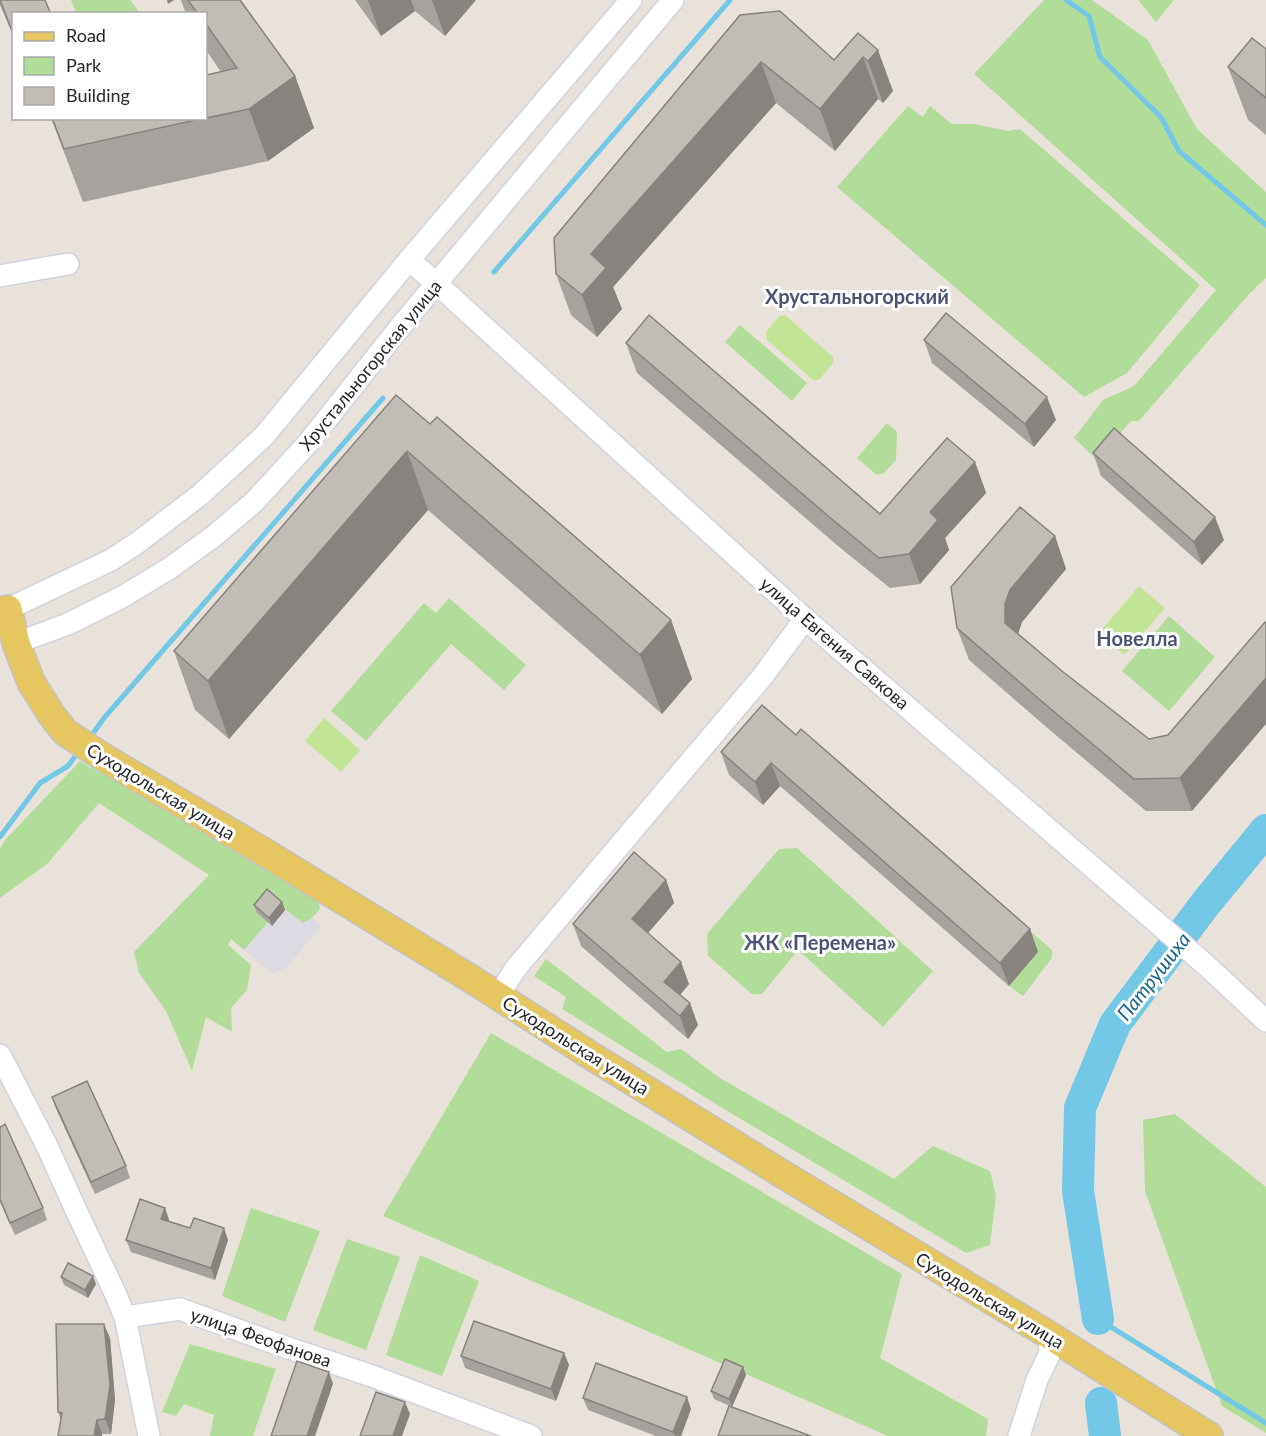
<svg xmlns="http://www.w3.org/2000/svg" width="1266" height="1436" font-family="Lato,sans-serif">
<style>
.industrial{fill:#dcdae2}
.green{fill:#b1dd99}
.pitch{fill:#c3e495}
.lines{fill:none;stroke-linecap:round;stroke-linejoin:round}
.stream{stroke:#72c8e6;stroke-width:5}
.river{stroke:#72c8e6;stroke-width:32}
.minor-casing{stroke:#cfd2e0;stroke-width:24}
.major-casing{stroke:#c3c3c3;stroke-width:30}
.minor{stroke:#fff;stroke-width:21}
.major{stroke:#e6c661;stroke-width:27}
.wall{fill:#a6a29d}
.shaded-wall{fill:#87847f}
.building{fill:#c1bcb6;stroke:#87847f;stroke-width:1.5}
.labels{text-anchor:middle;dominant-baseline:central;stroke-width:6;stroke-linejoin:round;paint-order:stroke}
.street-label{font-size:18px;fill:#272727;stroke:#fff}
.neighbourhood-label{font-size:20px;font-weight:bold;fill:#4b5374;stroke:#fff}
.water-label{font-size:20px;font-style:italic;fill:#15658d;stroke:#fff}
</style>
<rect width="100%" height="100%" fill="#e9e2da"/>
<!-- industrial -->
<polygon class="industrial" points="243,871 322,925 286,968 272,974 203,914"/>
<!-- green -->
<g class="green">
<polygon points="71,0 130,0 140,13 76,13"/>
<polygon points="1044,0 1092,0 1148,40 1197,129 1266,192 1266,278 1249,294 1139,421 1131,421 1097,460 1074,438 1103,400 1134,386 1216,290 974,74"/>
<polygon points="1138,0 1174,0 1156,22"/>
<polygon points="908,106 923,117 930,106 952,124 974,124 1008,131 1020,129 1200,285 1127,373 1084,397 837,187"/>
<polygon points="740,325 807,383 792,401 725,342"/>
<polygon points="887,423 897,432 896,460 884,473 877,475 857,458"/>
<polygon points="449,598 526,665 504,690 451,644 366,741 331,711 424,603 436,613"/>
<polygon points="1169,616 1215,657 1169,711 1122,671"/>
<polygon points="817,745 1052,950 1052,958 1023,996 1009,986 1038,952"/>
<polygon points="80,761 98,772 105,771 318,900 320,909 312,918 303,923 270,897 257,912 268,922 244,950 231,939 228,945 251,965 247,990 231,1008 232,1032 206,1017 192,1071 166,1011 139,973 134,952 209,875 99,803 47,864 0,898 0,849 5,840"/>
<polygon points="797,848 933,971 883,1027 798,950 762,994 752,994 708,956 707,934 779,849"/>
<polygon points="546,959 667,1052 681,1049 720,1078 894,1179 933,1146 990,1171 996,1196 990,1245 966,1253 724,1109 562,1009 566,997 534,976"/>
<polygon points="491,1033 902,1274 880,1358 988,1419 986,1436 888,1436 383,1216"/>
<polygon points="1175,1114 1266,1187 1266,1433 1222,1406 1145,1191 1143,1120"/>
<polygon points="251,1208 320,1231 285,1322 222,1296"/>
<polygon points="347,1239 400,1257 366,1350 313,1330"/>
<polygon points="420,1255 479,1281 442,1376 386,1355"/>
<polygon points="190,1344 276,1369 253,1436 210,1436 214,1415 184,1404 176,1416 162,1412"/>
</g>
<!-- pitch -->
<g class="pitch">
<polygon points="785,315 833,357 833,363 819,380 813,380 767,340 766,332 779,316"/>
<polygon points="1139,586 1165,608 1124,655 1099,633"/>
<polygon points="324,718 360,750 341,772 305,741"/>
</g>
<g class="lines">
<!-- stream -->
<g class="stream">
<polyline points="1066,0 1089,16 1100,57 1161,117 1179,151 1266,225"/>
<polyline points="494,272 730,0"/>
<polyline points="89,739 104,718 383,398"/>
<polyline points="0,837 40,783 68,766 79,751"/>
<polyline points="1098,1319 1266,1423"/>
</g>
<!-- river -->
<g class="river">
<polyline points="1098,1319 1078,1191 1080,1108 1115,1024 1206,903 1266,830"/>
<polyline points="1101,1403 1105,1436"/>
</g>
<!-- minor casing -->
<g class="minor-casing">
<g id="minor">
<polyline points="409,260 436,283 805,619 1207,966 1266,1021"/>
<polyline points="0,276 68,264"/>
<polyline points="8,609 111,560 137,543 200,495 264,436 409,260 631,0"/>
<polyline points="16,643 68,624 122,597 170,568 214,536 254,502 308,443 400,327 673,0"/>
<polyline points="498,996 516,968 762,677 805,619"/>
<polyline points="0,1055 47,1146 75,1208 116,1295 125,1317 149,1436"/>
<polyline points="125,1317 180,1309 288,1348 372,1376 531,1436"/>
<polyline points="1019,1436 1037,1380 1050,1353 1049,1335"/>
</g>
</g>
<!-- major casing -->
<g class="major-casing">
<polyline id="major" points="0,612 8,609 16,643 31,682 51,714 65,732 106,759 259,849 473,980 590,1055 779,1172 1049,1335 1209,1436"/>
</g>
<!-- minor -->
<use href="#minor" class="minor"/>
<!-- major -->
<use href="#major" class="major"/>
</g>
<!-- wall -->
<g class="wall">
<polygon points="0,0 45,0 50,14 14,14 14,38 0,5"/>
<polygon points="181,0 240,0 295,76 314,128 268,161 83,202 51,118 206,118 221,72 206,50 206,14 186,14"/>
<polygon points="355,0 476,0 445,36 415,11 381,36"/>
<polygon points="740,15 834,60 858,33 893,91 883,103 878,99 835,151 776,103 613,287 622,309 597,337 571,315 556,274"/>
<polygon points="1266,49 1266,135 1248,120 1228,67"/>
<polygon points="924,340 1056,420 1034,447 932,363"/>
<polygon points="626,343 880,514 975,462 986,493 945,538 949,550 920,584 890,588 838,546 637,373"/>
<polygon points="430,424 671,620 692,679 662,714 428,510 229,739 195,710 174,651"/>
<polygon points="1093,453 1224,540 1202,565 1101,476"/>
<polygon points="1055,536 1066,569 1022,622 1018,634 1062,671 1149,739 1168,735 1192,811 1146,811 1051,731 969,660 957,628"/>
<polygon points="796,735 1030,929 1038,952 1009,986 780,786 763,805 729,775 721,752"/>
<polygon points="666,880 674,903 648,933 689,984 680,995 698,1025 688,1039 581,946 573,924"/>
<polygon points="282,902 285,910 272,926 257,913 254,905"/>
<polygon points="52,1097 126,1166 130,1178 95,1194 56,1109"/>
<polygon points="0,1127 43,1208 47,1220 15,1235 0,1202"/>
<polygon points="165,1208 169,1220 169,1221 228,1240 215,1280 131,1252 126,1240"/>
<polygon points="61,1277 96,1284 88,1298 64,1285"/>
<polygon points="110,1338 115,1400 111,1434 102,1434 61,1420 58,1412"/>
<polygon points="564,1353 569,1365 556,1401 465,1368 461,1356"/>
<polygon points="743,1367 746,1375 732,1407 714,1399 711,1391"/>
<polygon points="583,1398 691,1409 681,1436 656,1436 588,1410"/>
</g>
<!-- shaded-wall -->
<g class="shaded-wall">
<polygon points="167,0 174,0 168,4"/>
<polygon points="368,0 411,0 415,11 381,36"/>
<polygon points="432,0 476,0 445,36"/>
<polygon points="878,50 893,91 883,103 868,61"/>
<polygon points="863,57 878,99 835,151 820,109"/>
<polygon points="761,62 776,103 613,287 622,309 597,337 582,295 591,254"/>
<polygon points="295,76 314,128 268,161 249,109"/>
<polygon points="1047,397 1056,420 1034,447 1025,424"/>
<polygon points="407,451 428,510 229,739 208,681"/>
<polygon points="975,462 986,493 945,538 949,550 920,584 909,554 930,512"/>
<polygon points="1215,517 1224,540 1202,565 1194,542"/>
<polygon points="1055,536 1066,569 1022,622 1017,637 1005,623 1005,604 1010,590"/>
<polygon points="671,620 692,679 662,714 640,655"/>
<polygon points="1266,678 1266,724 1192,811 1180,778"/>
<polygon points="771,763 780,786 763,805 755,782"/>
<polygon points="666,880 674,903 640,942 632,919"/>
<polygon points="282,902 285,910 272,926 269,918"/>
<polygon points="1030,929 1038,952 1009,986 1000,963"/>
<polygon points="681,962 689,984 672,1005 664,982"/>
<polygon points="690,1003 698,1025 688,1039 680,1016"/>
<polygon points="165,1208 169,1220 166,1231 161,1219"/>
<polygon points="224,1228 228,1240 215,1280 211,1268"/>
<polygon points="93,1276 96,1284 88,1298 85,1290"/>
<polygon points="104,1324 110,1338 115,1400 111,1434 105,1419"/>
<polygon points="564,1353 569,1365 556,1401 551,1389"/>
<polygon points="743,1367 746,1375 732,1407 729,1399"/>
<polygon points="329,1372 333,1384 315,1436 307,1436"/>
<polygon points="687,1397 691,1409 681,1436 675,1436 673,1432"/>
<polygon points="405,1402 410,1414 402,1436 393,1436"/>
<polygon points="97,1420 102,1434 102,1436 94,1436"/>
</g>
<!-- building -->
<g class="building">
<polygon points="0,0 45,0 50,12 45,14 14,14 14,26 11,28"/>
<polygon points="188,0 240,0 295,76 249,109 206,118 206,75 237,68 206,24 206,14 198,14"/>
<polygon points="780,11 834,60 858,33 878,50 868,61 863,57 820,109 761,62 591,254 606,268 582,295 556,274 554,238 740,15"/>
<polygon points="1252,38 1266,49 1266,98 1228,67"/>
<polygon points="52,118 205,118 64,149"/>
<polygon points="946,313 1047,397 1025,424 924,340"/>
<polygon points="649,315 880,514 947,438 975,462 930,512 938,520 909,554 879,558 827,515 626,343"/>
<polygon points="396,395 430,424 437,417 671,620 640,655 407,451 208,681 174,651"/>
<polygon points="1114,428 1215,517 1194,542 1093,453"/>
<polygon points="1020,507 1055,536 1010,590 1005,604 1005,623 1062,671 1149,739 1168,735 1265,622 1266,623 1266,678 1180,778 1134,779 1039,699 957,628 951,587"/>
<polygon points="762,705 796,735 801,729 1030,929 1000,963 771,763 755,782 721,752"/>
<polygon points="634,852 666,880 632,919 681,962 664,982 690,1003 680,1016 573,924"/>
<polygon points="267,889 282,902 269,918 254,905"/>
<polygon points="87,1081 126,1166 91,1182 52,1097"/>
<polygon points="5,1124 43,1208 10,1223 0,1199 0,1127"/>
<polygon points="140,1199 165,1208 161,1219 190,1228 194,1218 224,1228 211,1268 126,1240"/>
<polygon points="68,1263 93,1276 85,1290 61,1277"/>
<polygon points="474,1321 564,1353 551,1389 461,1356"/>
<polygon points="56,1324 104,1324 110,1385 105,1419 97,1420 94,1436 58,1436 62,1413 58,1412"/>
<polygon points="725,1359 743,1367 729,1399 711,1391"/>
<polygon points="297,1361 329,1372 307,1436 271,1436"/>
<polygon points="596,1363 687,1397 673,1432 583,1398"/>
<polygon points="376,1392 405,1402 393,1436 360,1436"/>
<polygon points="729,1406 811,1436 718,1436"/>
</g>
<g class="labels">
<!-- street labels -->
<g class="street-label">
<text transform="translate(370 365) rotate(-51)">Хрустальногорская улица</text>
<text transform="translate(835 643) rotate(41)">улица Евгения Савкова</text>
<text transform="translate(161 791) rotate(31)">Суходольская улица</text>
<text transform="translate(576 1045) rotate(32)">Суходольская улица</text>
<text transform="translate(990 1300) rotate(31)">Суходольская улица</text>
<text transform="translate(261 1337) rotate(19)">улица Феофанова</text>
</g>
<!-- neighbourhood labels -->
<g class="neighbourhood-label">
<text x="857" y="296">Хрустальногорский</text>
<text x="1137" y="638">Новелла</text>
<text x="820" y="942">ЖК «Перемена»</text>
</g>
<!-- water labels -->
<g class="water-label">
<text transform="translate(1153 976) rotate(-52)">Патрушиха</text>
</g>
</g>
<!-- legend -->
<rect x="12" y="12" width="195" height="108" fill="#ffffff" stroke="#a9a9a9" stroke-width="1.5"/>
<rect x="24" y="32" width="30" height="9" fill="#e6c661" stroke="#a9a9a9" stroke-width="1.5"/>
<text x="66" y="42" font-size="18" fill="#272727">Road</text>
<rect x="24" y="57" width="30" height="18" fill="#b1dd99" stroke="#a9a9a9" stroke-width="1.5"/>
<text x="66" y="72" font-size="18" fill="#272727">Park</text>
<rect x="24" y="87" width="30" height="18" fill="#c1bcb6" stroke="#a9a9a9" stroke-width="1.5"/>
<text x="66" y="102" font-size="18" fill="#272727">Building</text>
</svg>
